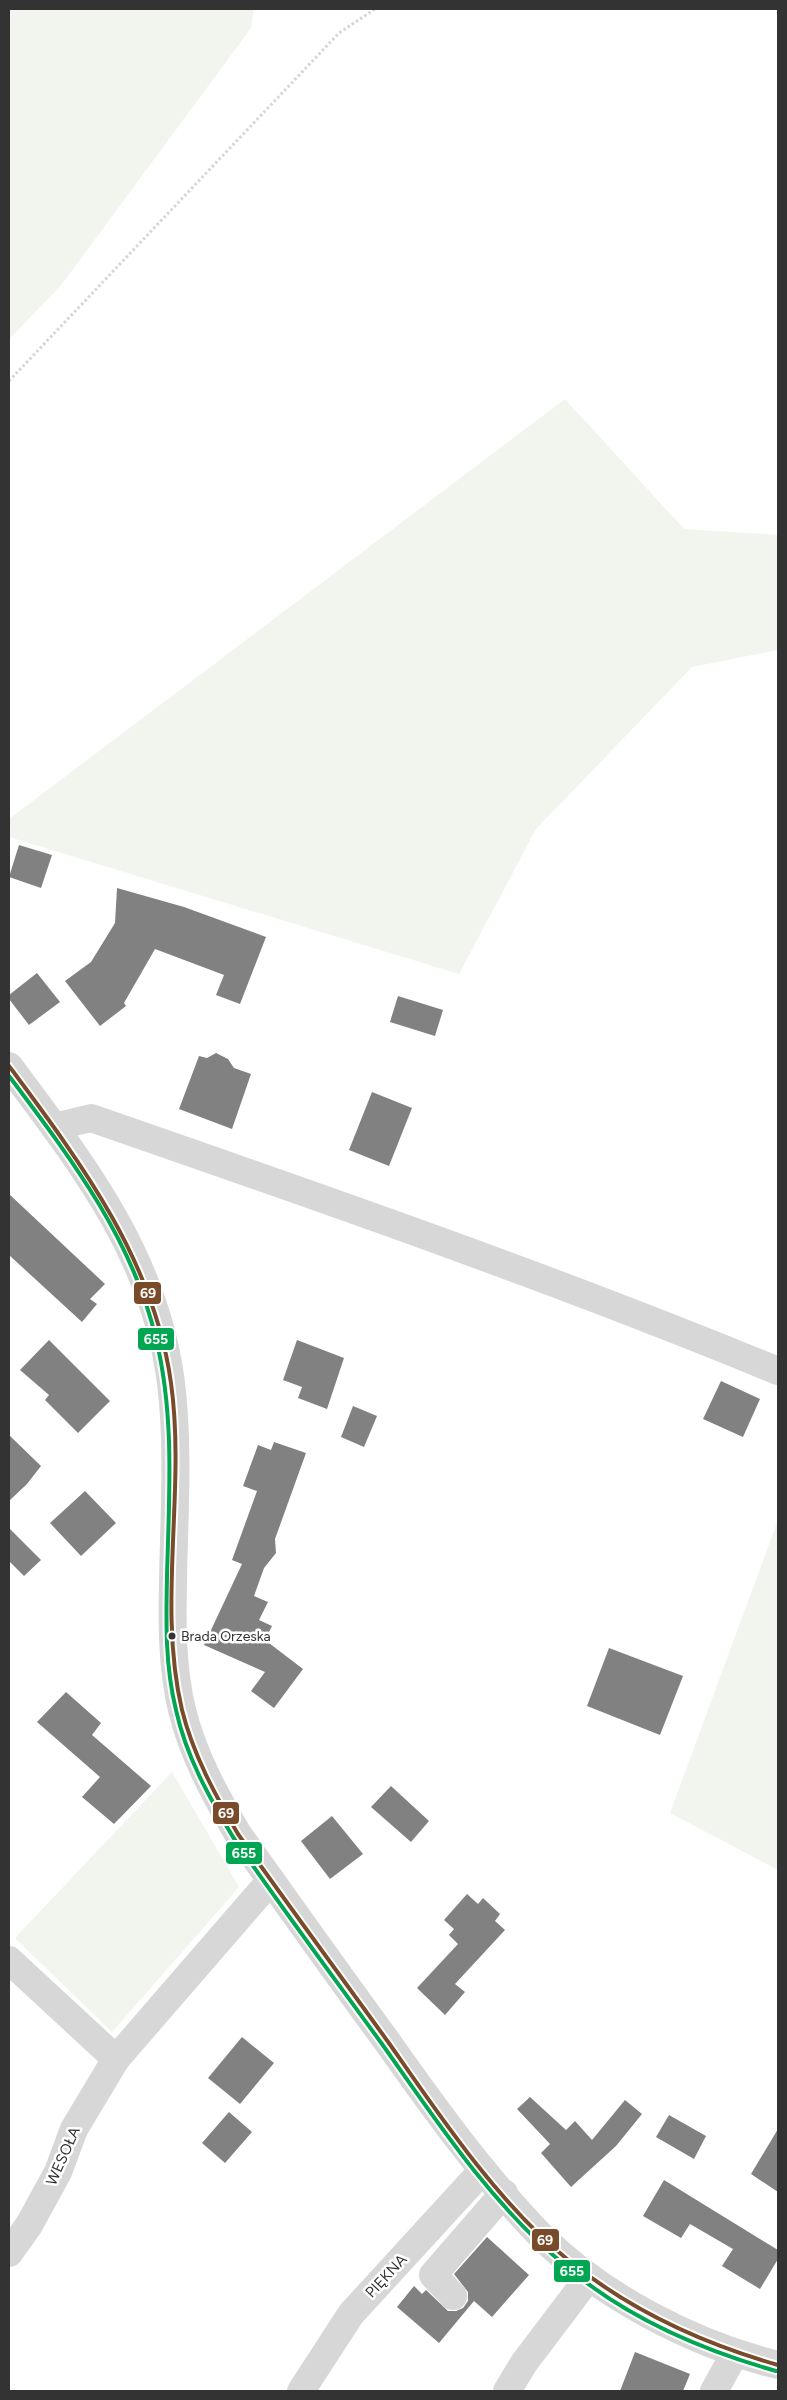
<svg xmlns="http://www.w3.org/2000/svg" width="787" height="2400" font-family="Figtree,sans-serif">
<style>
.green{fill:#f1f5ed}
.building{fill:#818181}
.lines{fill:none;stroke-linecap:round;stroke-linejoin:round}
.path{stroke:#d6d6d6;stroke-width:3;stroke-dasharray:2.5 2.5;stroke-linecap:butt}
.minor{stroke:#d7d7d7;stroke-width:28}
.bus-1-casing{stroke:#fff;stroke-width:8}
.bus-2-casing{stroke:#fff;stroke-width:8}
.bus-1{stroke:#7a4b2a;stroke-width:4}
.bus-2{stroke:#00a651;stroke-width:4}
.bus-dot{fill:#333;stroke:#fff;stroke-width:2}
.labels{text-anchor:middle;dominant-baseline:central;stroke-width:5;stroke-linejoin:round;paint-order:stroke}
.bus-label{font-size:14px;fill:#333;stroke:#fff;text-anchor:start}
.street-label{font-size:15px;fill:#333;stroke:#fff}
.line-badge{stroke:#fff;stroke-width:2}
.badge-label{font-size:14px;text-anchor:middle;font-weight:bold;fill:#fff}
</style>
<rect width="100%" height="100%" fill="#fff"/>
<!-- green -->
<g class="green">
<polygon points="9,9 254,9 251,28 62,284 9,339"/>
<polygon points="565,399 684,529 778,535 778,650 692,667 536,829 459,974 9,837 9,819"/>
<polygon points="778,1520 778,1870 670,1813"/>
<polygon points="172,1772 239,1887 112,2032 15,1938"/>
</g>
<!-- building -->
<g class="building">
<polygon points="19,845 52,855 41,888 9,877"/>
<polygon points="117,888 184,907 266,937 240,1004 216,995 224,975 155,949 124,1003 126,1006 100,1026 65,981 91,962 115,923"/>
<polygon points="37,973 60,1002 29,1025 9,999 9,995"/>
<polygon points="398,996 443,1010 435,1036 390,1022"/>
<polygon points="216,1053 228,1059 234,1068 251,1074 232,1129 179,1109 199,1056 207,1058"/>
<polygon points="372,1092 412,1108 389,1166 349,1150"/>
<polygon points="9,1194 105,1284 90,1299 97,1304 82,1322 9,1255"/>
<polygon points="49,1340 110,1401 78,1433 45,1400 49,1395 20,1370"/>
<polygon points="297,1340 344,1358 327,1409 298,1398 302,1387 283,1380"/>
<polygon points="721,1381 760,1399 743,1437 703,1419"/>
<polygon points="353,1406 377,1416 364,1447 341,1437"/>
<polygon points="9,1435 41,1466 27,1484 9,1501"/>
<polygon points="274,1442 306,1453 275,1539 276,1553 264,1568 254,1596 268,1602 259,1620 272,1626 265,1640 303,1669 274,1708 251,1691 265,1672 204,1645 242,1564 232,1560 257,1491 243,1486 258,1445 271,1450"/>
<polygon points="85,1491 116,1523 81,1556 50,1523"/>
<polygon points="9,1528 41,1560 24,1576 9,1561"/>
<polygon points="609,1648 683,1676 660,1735 587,1706"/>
<polygon points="66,1692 101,1723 92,1735 151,1786 114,1824 82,1797 100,1777 37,1722"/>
<polygon points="391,1786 429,1821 411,1842 371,1807"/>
<polygon points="332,1816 363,1854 330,1879 301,1841"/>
<polygon points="467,1894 478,1904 483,1898 500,1914 495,1921 505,1930 455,1984 465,1992 445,2015 417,1988 458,1944 449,1935 454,1929 444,1920"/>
<polygon points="242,2037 274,2063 240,2104 208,2078"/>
<polygon points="530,2097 566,2130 575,2121 592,2140 625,2100 642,2114 616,2146 571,2187 541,2153 550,2144 517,2109"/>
<polygon points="229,2112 252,2132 225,2163 202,2143"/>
<polygon points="669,2115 706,2136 694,2159 656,2137"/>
<polygon points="778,2129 778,2192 751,2174"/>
<polygon points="664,2180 778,2250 778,2259 760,2289 722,2266 733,2249 690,2224 681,2238 643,2216"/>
<polygon points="487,2237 529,2275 492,2317 474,2301 439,2343 397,2307 414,2286 422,2294 426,2290 448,2311 456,2311 463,2308 468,2301 468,2292 454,2274"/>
<polygon points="635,2352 690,2374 683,2391 620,2391"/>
</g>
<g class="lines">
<!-- path -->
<polyline class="path" points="9,381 339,33 375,9"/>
<!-- minor -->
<g class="minor">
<path d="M9 1066C83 1165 155 1256 171 1383 179 1449 174 1516 173 1582 172 1625 172 1668 182 1710 193 1755 215 1795 238 1834 287 1903 336 1972 386 2040 434 2108 483 2176 541 2236 602 2297 695 2345 778 2365"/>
<path d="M54 1127 91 1118C322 1198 552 1278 778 1371"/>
<polyline points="9,1960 116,2059 271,1880"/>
<polyline points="9,2253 29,2225 58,2172 74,2129 116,2059"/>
<polyline points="453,2296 433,2275 504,2193"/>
<polyline points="301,2391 351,2314 483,2170"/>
<polyline points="507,2391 524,2363 589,2277"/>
<polyline points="714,2391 735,2353"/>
</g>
<!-- bus-1 casing -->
<g class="bus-1-casing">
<path id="bus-1" d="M9 1066C81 1163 154 1260 171 1383 186 1490 157 1604 182 1710 193 1754 215 1795 238 1834 288 1905 340 1975 391 2046 441 2118 499 2204 567 2259 629 2310 701 2343 778 2365"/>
</g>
<!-- bus-2 casing -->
<g class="bus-2-casing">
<path id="bus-2" d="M9 1076C69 1156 133 1239 156 1339 175 1416 169 1497 167 1576 166 1621 165 1666 176 1710 186 1756 209 1797 233 1837 281 1907 332 1975 382 2044 436 2120 489 2201 561 2262 622 2316 698 2349 776 2371"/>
</g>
<!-- bus-1 -->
<use href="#bus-1" class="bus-1"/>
<!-- bus-2 -->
<use href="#bus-2" class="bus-2"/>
</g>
<!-- markers -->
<circle class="bus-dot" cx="172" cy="1636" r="4.5"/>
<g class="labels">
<!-- bus labels -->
<g class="bus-label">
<text x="181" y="1636">Brada Orzeska</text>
</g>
<!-- street labels -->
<g class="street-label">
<text transform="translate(63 2156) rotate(-66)">WESOŁA</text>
<text transform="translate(386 2276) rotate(-47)">PIĘKNA</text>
</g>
</g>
<g class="line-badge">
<rect x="133" y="1281" width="29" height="24" rx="5" fill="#7a4b2a"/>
<rect x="137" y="1327" width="38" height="24" rx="5" fill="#00a651"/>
<rect x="212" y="1801" width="28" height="24" rx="5" fill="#7a4b2a"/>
<rect x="225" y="1841" width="38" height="24" rx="5" fill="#00a651"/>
<rect x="531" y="2228" width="29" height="24" rx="5" fill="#7a4b2a"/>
<rect x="553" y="2259" width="38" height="24" rx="5" fill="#00a651"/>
</g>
<g class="badge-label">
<text x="148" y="1298">69</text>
<text x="156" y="1344">655</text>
<text x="226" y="1818">69</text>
<text x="244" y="1858">655</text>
<text x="545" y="2245">69</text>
<text x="572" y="2276">655</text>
</g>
<!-- border -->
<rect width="787" height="2400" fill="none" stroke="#333333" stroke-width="20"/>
</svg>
